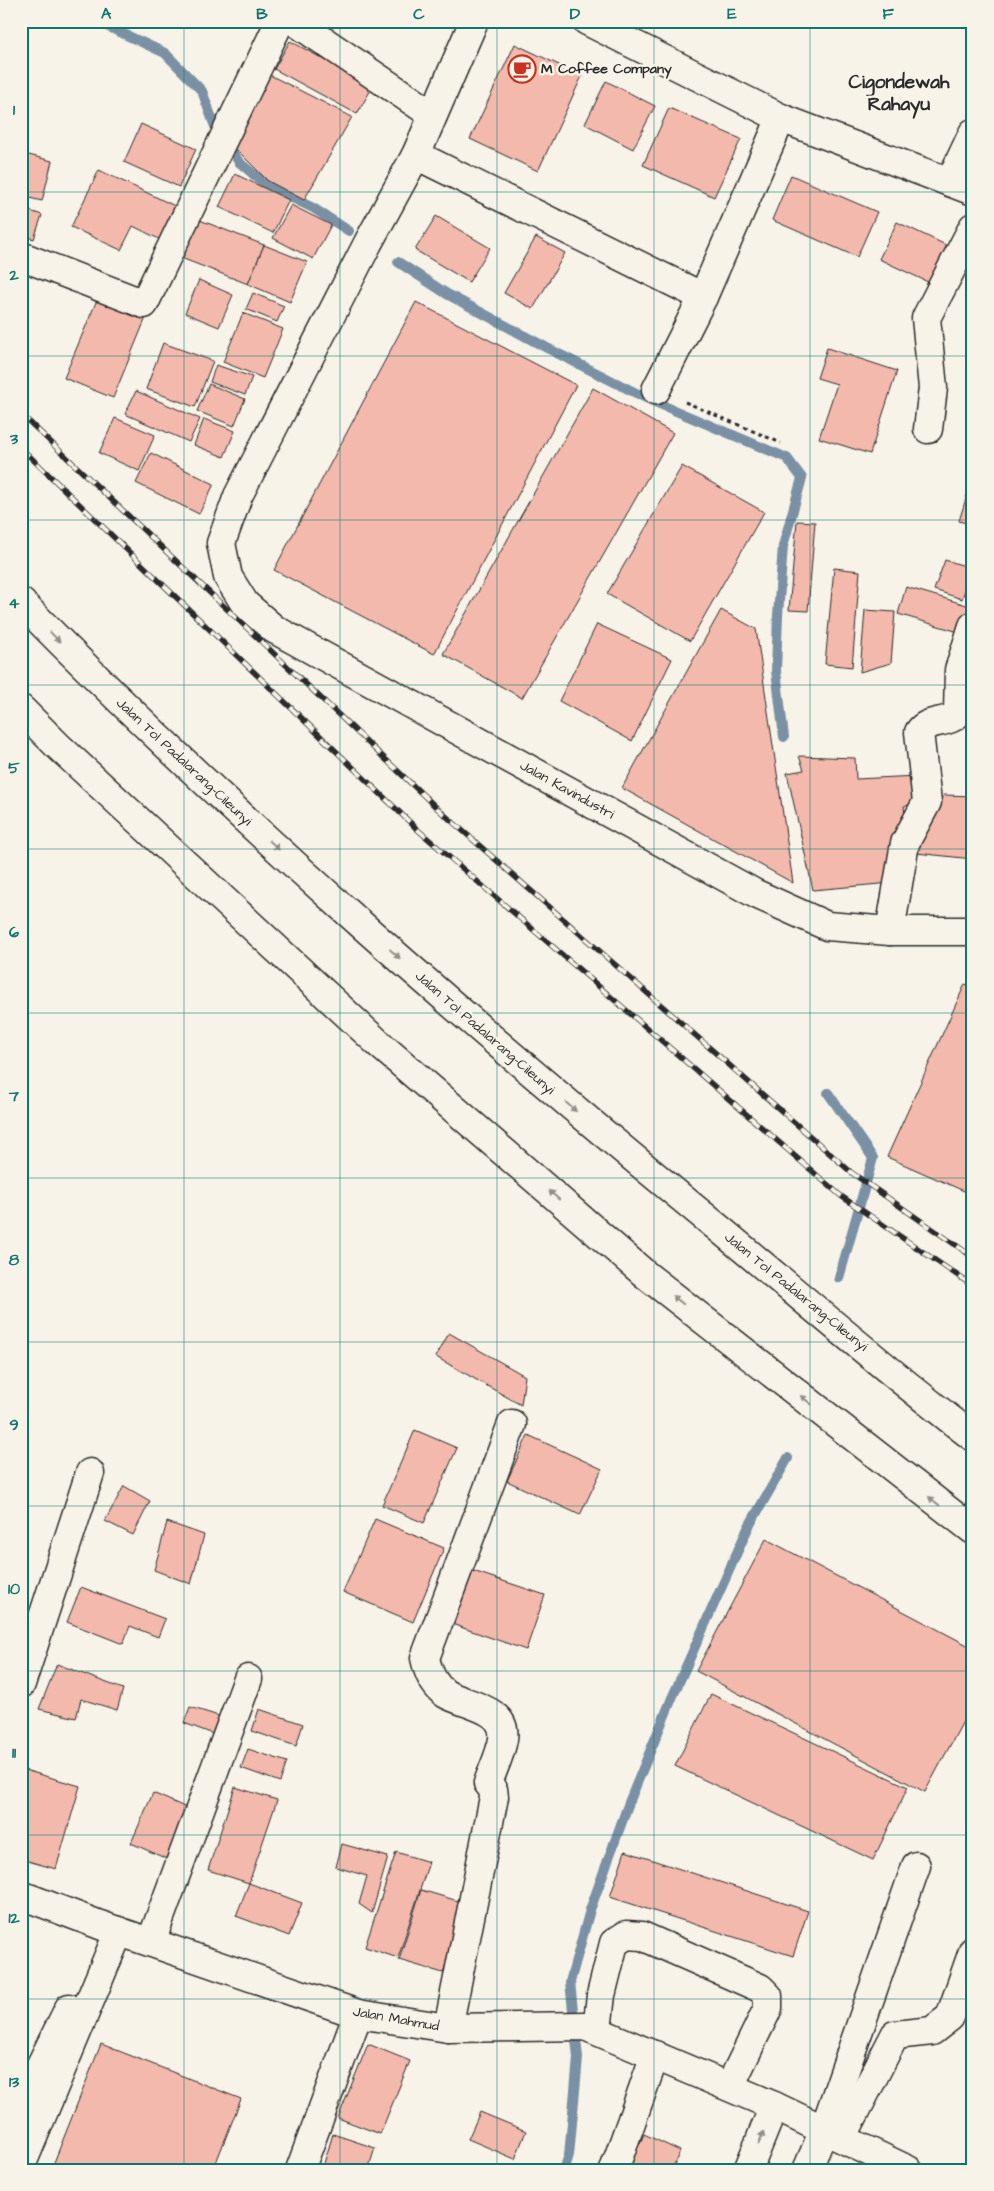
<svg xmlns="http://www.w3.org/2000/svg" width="994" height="2191" font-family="'Architects Daughter',sans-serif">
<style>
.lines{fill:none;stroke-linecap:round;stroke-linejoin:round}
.stream{stroke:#7a90a5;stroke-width:10}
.building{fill:#f3b9ac;stroke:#2b2b2b}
.minor-casing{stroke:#2b2b2b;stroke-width:31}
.major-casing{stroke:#2b2b2b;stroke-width:31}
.highway-casing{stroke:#2b2b2b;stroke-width:31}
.path{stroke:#2b2b2b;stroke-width:3;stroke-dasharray:4 4;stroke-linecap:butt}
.minor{stroke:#f7f3e8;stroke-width:28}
.major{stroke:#f7f3e8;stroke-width:28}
.highway{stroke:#f7f3e8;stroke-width:28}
.rail-casing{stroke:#2b2b2b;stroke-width:5.5}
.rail{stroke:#f7f3e8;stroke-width:4;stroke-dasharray:11;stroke-linecap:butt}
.oneway{fill:#918f8a}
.grid{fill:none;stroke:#0f766e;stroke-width:1;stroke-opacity:0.55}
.labels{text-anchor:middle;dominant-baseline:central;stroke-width:5;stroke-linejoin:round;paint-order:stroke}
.poi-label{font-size:14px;font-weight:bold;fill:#2b2b2b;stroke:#f7f3e8;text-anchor:start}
.street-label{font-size:14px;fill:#2b2b2b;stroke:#f7f3e8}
.district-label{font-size:19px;font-weight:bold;fill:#2b2b2b;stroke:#f7f3e8}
.neatline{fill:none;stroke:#0f766e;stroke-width:2}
.grid-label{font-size:16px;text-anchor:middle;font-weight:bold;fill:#0f766e}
</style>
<rect width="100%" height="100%" fill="#f7f3e8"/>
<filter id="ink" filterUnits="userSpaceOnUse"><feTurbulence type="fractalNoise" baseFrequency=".02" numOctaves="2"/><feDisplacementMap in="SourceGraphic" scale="10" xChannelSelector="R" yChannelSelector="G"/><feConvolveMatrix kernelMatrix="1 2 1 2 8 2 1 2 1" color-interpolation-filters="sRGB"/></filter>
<g filter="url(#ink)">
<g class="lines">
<!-- stream -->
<g class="stream">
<polyline points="96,21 165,53 202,91 214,124 239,162 266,185 313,208 349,231"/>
<polyline points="398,262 447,294 547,348 650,400 787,458 802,478 783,546 778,615 776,671 784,737"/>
<polyline points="828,1093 873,1158 839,1278"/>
<polyline points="564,2170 569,2155 578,2058 570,1982 590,1910 628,1805 672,1698 748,1528 788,1458"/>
</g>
</g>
<!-- building -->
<g class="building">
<polygon points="290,41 373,86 357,114 274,69"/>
<polygon points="515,44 582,76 538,171 470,139"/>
<polygon points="264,72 352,117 304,200 268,181 228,141"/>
<polygon points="606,81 655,106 633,149 585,124"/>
<polygon points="669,108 741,139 714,197 643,165"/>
<polygon points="141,124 196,149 179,187 124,162"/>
<polygon points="21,153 52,161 42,201 21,196"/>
<polygon points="99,170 177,207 161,240 133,226 121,250 71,227"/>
<polygon points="235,174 289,200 273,233 219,207"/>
<polygon points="791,175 877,212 857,257 772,220"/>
<polygon points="291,205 331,225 313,259 273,238"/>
<polygon points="21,208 42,215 34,239 21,235"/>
<polygon points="436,216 490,248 469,282 415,250"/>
<polygon points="192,217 264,245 248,284 176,256"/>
<polygon points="897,222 948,246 930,283 879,259"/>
<polygon points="536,237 565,253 533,309 504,293"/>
<polygon points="264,245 307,262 290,302 248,284"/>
<polygon points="199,280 233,295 219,327 185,313"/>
<polygon points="253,293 284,306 277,322 246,309"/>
<polygon points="99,295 147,315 113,398 64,378"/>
<polygon points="416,302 576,385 434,654 274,570"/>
<polygon points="243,313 283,329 263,378 223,362"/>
<polygon points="163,343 213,361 195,407 146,389"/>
<polygon points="827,348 897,371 870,454 819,438 837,384 817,378"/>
<polygon points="216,365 252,377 245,395 210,382"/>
<polygon points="209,384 245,399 234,426 197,411"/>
<polygon points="593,388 673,433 522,698 443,654"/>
<polygon points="136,391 200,419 189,442 125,414"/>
<polygon points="115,418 155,435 139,471 99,453"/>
<polygon points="204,419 235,431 224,457 194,445"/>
<polygon points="151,453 214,484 199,514 136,483"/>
<polygon points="682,466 764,512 690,641 607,594"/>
<polygon points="968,492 973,493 973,525 959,521"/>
<polygon points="797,521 815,522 808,611 789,610"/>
<polygon points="945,560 972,568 962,599 934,590"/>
<polygon points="834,568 860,571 852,667 825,664"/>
<polygon points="906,587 970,606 962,633 898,614"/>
<polygon points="721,610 756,629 793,883 622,788"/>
<polygon points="865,610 895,612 891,663 860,672"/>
<polygon points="597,624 672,659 632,741 559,701"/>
<polygon points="799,756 855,758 856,779 917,776 918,804 904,806 907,830 891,883 813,890 787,773 804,770"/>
<polygon points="944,795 973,796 973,859 916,853"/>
<polygon points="965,984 973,987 973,1195 887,1157"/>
<polygon points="449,1333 525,1376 521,1405 436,1357"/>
<polygon points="415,1430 457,1448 424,1523 382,1505"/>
<polygon points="528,1435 602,1469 580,1515 507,1481"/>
<polygon points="124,1486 150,1501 133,1535 105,1521"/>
<polygon points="375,1519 444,1548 413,1622 343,1592"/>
<polygon points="167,1522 204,1535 191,1584 154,1570"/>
<polygon points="766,1539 973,1648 973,1703 925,1792 696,1671"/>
<polygon points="467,1569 545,1595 526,1650 449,1623"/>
<polygon points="81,1587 165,1619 158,1637 130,1626 123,1644 67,1622"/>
<polygon points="57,1664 123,1689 117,1710 81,1699 76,1718 39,1709"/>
<polygon points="711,1694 908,1787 873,1860 675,1766"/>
<polygon points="190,1707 222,1717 216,1735 184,1723"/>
<polygon points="259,1709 303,1724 296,1746 252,1731"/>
<polygon points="248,1749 287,1762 280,1782 241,1768"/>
<polygon points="21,1769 80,1786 56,1869 21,1859"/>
<polygon points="235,1787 277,1800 249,1883 208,1870"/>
<polygon points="153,1793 189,1809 167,1859 131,1843"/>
<polygon points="342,1844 388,1857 372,1913 359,1904 367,1876 336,1867"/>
<polygon points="625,1851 808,1911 793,1956 610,1897"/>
<polygon points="396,1852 429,1862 398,1958 365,1947"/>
<polygon points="249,1883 302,1903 289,1936 236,1916"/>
<polygon points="421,1890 465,1903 443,1973 399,1960"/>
<polygon points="101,2044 241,2099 213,2170 51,2170"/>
<polygon points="368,2044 410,2061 380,2134 338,2118"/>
<polygon points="480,2112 526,2131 515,2159 468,2139"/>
<polygon points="333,2134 375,2148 368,2170 322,2170"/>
<polygon points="644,2134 680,2151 672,2170 628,2170"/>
</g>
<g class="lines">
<!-- minor casing -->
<g class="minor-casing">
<g id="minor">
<polyline points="294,21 433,115"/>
<polyline points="474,21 416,155 368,243 238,496 221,543 228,577 245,604 274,629 756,894 827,926 890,931 973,931"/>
<polyline points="587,21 781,118 973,191"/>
<polyline points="416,155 703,297"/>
<polyline points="950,182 973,133"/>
<polyline points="21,256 144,304 280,21"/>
<polyline points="656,390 703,297 781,118"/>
<polyline points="928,429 933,388 926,318 973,227"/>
<path d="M890 931 905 843 927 802 919 732C928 718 948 725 958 713L959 670 973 626"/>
<polyline points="21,1684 90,1473"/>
<polyline points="21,1895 100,1925 358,2014 448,2028 585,2026 774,2106"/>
<polyline points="151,1942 248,1679"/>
<path d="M448 2028 494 1797 493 1789 488 1783C493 1769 501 1753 503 1739 508 1708 465 1705 446 1694 434 1686 428 1672 425 1658L512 1424"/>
<polyline points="597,2030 601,1995 614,1943 626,1935 642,1936 760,1988 768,1996 768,2008 730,2086"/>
<polyline points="21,2105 69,2008"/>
<polyline points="824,2130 916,1866"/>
<polyline points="842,2138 895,2035 932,2031 950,2017 973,1951"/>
<polyline points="21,2166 119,1931"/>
<polyline points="300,2170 358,2014"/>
<polyline points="614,2170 655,2055"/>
</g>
</g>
<!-- major casing -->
<g class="major-casing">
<g id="major">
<polyline points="748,2170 774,2106 908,2170"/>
<polyline points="807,2170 824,2130"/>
</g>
</g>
<!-- highway casing -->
<g class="highway-casing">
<g id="highway">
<path d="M21 602C241 826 479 1032 722 1231 805 1300 887 1371 973 1437"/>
<polyline points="21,709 57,745 378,1043 646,1275 973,1530"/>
</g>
</g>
<!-- path -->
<polyline class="path" points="685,402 781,443"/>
<!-- minor -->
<use href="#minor" class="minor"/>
<!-- major -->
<use href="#major" class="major"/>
<!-- highway -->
<use href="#highway" class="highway"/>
<!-- rail casing -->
<g class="rail-casing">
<g id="rail">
<polyline points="21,414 438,809 852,1173 973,1257"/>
<polyline points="21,448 418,830 841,1196 973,1286"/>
</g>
</g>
<!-- rail -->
<use href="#rail" class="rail"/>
</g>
<!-- one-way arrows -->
<defs><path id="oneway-solid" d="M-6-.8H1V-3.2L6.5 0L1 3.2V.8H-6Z" transform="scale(1.25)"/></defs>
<g class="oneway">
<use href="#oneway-solid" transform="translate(55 637) rotate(46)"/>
<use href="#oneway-solid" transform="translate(274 845) rotate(43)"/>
<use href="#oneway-solid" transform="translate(395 954) rotate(42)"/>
<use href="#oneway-solid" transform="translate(571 1107) rotate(41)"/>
<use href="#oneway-solid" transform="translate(554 1195) rotate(-139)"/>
<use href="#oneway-solid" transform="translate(678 1300) rotate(-142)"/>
<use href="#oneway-solid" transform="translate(806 1400) rotate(-142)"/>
<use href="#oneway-solid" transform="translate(934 1501) rotate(-142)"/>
<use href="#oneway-solid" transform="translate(761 2138) rotate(-68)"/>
</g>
</g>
<!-- grid -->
<path class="grid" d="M184 21V2170M340 21V2170M497 21V2170M654 21V2170M810 21V2170M21 192H973M21 356H973M21 520H973M21 685H973M21 849H973M21 1013H973M21 1178H973M21 1342H973M21 1506H973M21 1671H973M21 1835H973M21 1999H973"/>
<!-- icons -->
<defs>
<g id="cafe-ring" transform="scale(1.4375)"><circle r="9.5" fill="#f7f3e8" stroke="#c8321e" stroke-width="1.5"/><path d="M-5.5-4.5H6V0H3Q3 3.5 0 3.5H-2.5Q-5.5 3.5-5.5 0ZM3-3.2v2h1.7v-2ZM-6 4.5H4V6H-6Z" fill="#c8321e"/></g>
</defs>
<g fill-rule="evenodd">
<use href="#cafe-ring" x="522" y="69"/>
</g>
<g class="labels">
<!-- poi labels -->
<g class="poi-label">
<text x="541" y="69">M Coffee Company</text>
</g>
<!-- street labels -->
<g class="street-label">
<text transform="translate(184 762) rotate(43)">Jalan Tol Padalarang–Cileunyi</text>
<text transform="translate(567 790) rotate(29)">Jalan Kavindustri</text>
<text transform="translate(485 1033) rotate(41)">Jalan Tol Padalarang–Cileunyi</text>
<text transform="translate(796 1292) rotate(39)">Jalan Tol Padalarang–Cileunyi</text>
<text transform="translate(396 2019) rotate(10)">Jalan Mahmud</text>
</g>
<!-- district labels -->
<g class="district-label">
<text x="899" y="82">Cigondewah<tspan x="899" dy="22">Rahayu</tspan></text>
</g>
</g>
<!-- margin -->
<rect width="994" height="2191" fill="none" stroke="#f7f3e8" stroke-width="55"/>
<rect x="28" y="28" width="938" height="2136" class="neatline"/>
<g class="grid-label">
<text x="106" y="19">A</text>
<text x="262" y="19">B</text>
<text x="419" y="19">C</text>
<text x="575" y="19">D</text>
<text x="732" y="19">E</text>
<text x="888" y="19">F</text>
<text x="14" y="115">1</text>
<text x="14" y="280">2</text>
<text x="14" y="444">3</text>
<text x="14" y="608">4</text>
<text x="14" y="773">5</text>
<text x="14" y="937">6</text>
<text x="14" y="1101">7</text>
<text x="14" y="1265">8</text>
<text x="14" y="1430">9</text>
<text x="14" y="1594">10</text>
<text x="14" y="1758">11</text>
<text x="14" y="1923">12</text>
<text x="14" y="2087">13</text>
</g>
</svg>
